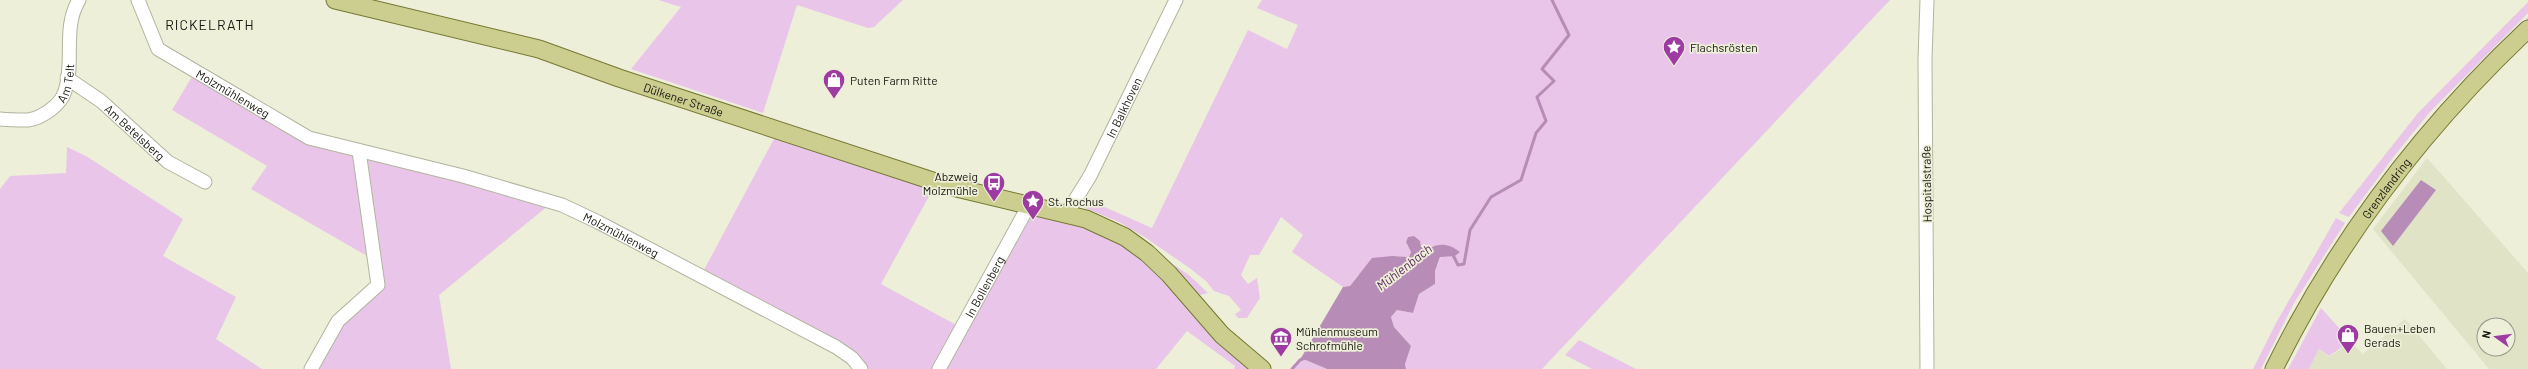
<svg xmlns="http://www.w3.org/2000/svg" width="2528" height="369" font-family="Barlow,sans-serif">
<style>
.built{fill:#e0e3c6;fill-rule:evenodd}
.green{fill:#e9c6e9}
.water{fill:#b78cb7}
.lines{fill:none;stroke-linecap:round;stroke-linejoin:round}
.stream{stroke:#b78cb7;stroke-width:3}
.minor-casing{stroke:#b2b49f;stroke-width:15}
.major-casing{stroke:#767832;stroke-width:19}
.minor{stroke:#fff;stroke-width:13}
.major{stroke:#cbce8f;stroke-width:17}
.labels{text-anchor:middle;dominant-baseline:central;stroke-width:3.5;stroke-linejoin:round;paint-order:stroke}
.poi-label{font-size:12px;fill:#16160f;stroke:#edefd9;text-anchor:start}
.street-label{font-size:12px;fill:#16160f;stroke:#edefd9}
.water-label{font-size:13px;font-style:italic;fill:#5f2a61;stroke:#edefd9}
.quarter-label{font-size:14px;letter-spacing:1px;fill:#16160f;stroke:#edefd9}
</style>
<rect width="100%" height="100%" fill="#edefd9"/>
<!-- built -->
<g class="built">
<path d="M2427 158 2528 273V369H2489L2373 229ZM2484 325H2508V349H2484Z"/>
<polygon points="2405,319 2447,369 2309,369 2319,349 2329,357 2351,342 2363,354"/>
</g>
<!-- green -->
<g class="green">
<polygon points="658,0 903,0 874,27 868,28 797,5 763,113 631,69 681,7"/>
<path d="M1262 0H1890L1542 369H1406L1405 364 1411 346 1394 327 1391 317 1397 310 1413 313 1419 294 1435 284V271L1441 256H1455L1460 252C1450 244 1438 243 1427 249L1408 237 1406 242 1411 252 1409 257 1392 256 1358 275 1350 286 1343 287 1292 252 1303 235 1281 217 1259 255H1250L1241 275 1248 284 1257 278 1260 298 1247 318H1238L1235 314 1241 310 1229 296 1214 291 1206 281 1188 267 1146 238 1119 222 1078 205 1082 197 1152 228 1248 30 1287 49 1298 25 1257 8Z"/>
<polygon points="2528,2 2528,13 2430,112 2395,155 2349,217 2339,213 2418,113"/>
<polygon points="2528,17 2528,23 2359,217 2353,218 2435,112"/>
<polygon points="193,75 309,140 549,205 439,295 451,369 305,369 376,285 374,260 251,189 267,166 172,110"/>
<polygon points="775,137 934,187 881,284 958,326 934,369 865,369 786,314 704,270"/>
<polygon points="67,147 86,156 183,219 163,256 236,297 216,339 262,369 0,369 0,189 10,176 66,173"/>
<polygon points="1046,212 1133,248 1253,369 1234,369 1235,366 1187,331 1156,369 943,369 1029,219 1034,213"/>
<polygon points="2336,218 2345,223 2294,303 2261,369 2253,369 2276,323"/>
<polygon points="1152,250 1189,275 1208,293 1197,296"/>
<polygon points="2321,308 2351,341 2329,356 2319,349 2309,369 2288,369"/>
<polygon points="1579,340 1636,369 1592,369 1565,355"/>
<polygon points="1301,358 1327,369 1291,369"/>
</g>
<!-- water -->
<g class="water">
<polygon points="2421,180 2436,190 2393,246 2381,231"/>
<path d="M1414 236 1420 241 1421 247 1427 249C1440 243 1448 243 1460 252L1455 256 1440 257 1435 271V284L1419 294 1413 313 1397 310 1391 317 1394 327 1411 346 1405 364 1406 369H1327L1301 358 1343 287 1350 286 1372 258 1392 256 1409 257 1411 252 1406 242 1408 237Z"/>
</g>
<g class="lines">
<!-- stream -->
<g class="stream">
<polyline points="1453,255 1458,265 1464,264 1470,230 1491,197 1521,180 1536,133 1546,121 1537,97 1554,81 1542,69 1569,35 1552,0"/>
<polyline points="1292,369 1300,360 1305,358"/>
</g>
<!-- minor casing -->
<g class="minor-casing">
<g id="minor">
<path id="s1" d="M138 0 158 49 309 138 463 176 562 205 598 222 836 347 852 358 861 369"/>
<path id="s2" d="M67 78 101 101 168 162 205 182"/>
<path id="s3" d="M0 119C9 120 19 120 28 120 42 118 61 105 65 91 75 61 62 28 79 0"/>
<path id="s4" d="M1067 213 1090 176 1176 0"/>
<polyline points="311,369 338,321 378,285 359,151"/>
<path id="s5" d="M939 369 1029 205"/>
<polyline points="1927,369 1925,59 1927,0"/>
</g>
</g>
<!-- major casing -->
<g class="major-casing">
<g id="major">
<path id="s6" d="M335 0 539 49 619 78 948 186 1086 219 1125 237 1147 253 1169 274 1222 335 1262 369"/>
<path id="s7" d="M2274 369C2337 241 2424 127 2528 29"/>
</g>
</g>
<!-- minor -->
<use href="#minor" class="minor"/>
<!-- major -->
<use href="#major" class="major"/>
</g>
<!-- icons -->
<defs>
<g id="sight-pin" transform="scale(1.15)"><path d="M0 17L-7.5 6A9.5 9.5 0 1 1 7.5 6Z" fill="#9d3ba2" stroke="#edefd9"/><path d="M0-6L1.8-2.2L6-1.7L2.9 1.2L3.7 5.4L0 3.3L-3.7 5.4L-2.9 1.2L-6-1.7L-1.8-2.2Z" fill="#fff"/></g>
<g id="shop-pin" transform="scale(1.15)"><path d="M0 17L-7.5 6A9.5 9.5 0 1 1 7.5 6Z" fill="#9d3ba2" stroke="#edefd9"/><path d="M-5-2.5h2.3a2.7 3.5 0 0 1 5.4 0H5L5.5 6h-11ZM-1.5-2.5h3a1.5 2.3 0 0 0-3 0Z" fill="#fff"/></g>
<g id="bus-pin" transform="scale(1.15)"><path d="M0 17L-7.5 6A9.5 9.5 0 1 1 7.5 6Z" fill="#9d3ba2" stroke="#edefd9"/><path d="M-5-6H5V4H4V6H2V4H-2V6H-4V4H-5ZM-3.5-4V0h7V-4ZM-3.5 1.2v1.5H-2V1.2ZM2 1.2v1.5H3.5V1.2Z" fill="#fff"/></g>
<g id="museum-pin" transform="scale(1.15)"><path d="M0 17L-7.5 6A9.5 9.5 0 1 1 7.5 6Z" fill="#9d3ba2" stroke="#edefd9"/><path d="M0-6L6-3V-2H-6V-3ZM-5-1h2V3h-2ZM-1-1h2V3h-2ZM3-1h2V3H3ZM-6 4H6V6H-6Z" fill="#fff"/></g>
</defs>
<g fill-rule="evenodd">
<use href="#sight-pin" x="1674" y="47"/>
<use href="#shop-pin" x="834" y="80"/>
<use href="#bus-pin" x="994" y="183"/>
<use href="#sight-pin" x="1033" y="201"/>
<use href="#shop-pin" x="2348" y="335"/>
<use href="#museum-pin" x="1281" y="338"/>
</g>
<g class="labels">
<!-- poi labels -->
<g class="poi-label">
<text x="1690" y="47">Flachsrösten</text>
<text x="850" y="80">Puten Farm Ritte</text>
<text x="978" y="176" text-anchor="end">Abzweig<tspan x="978" dy="14">Molzmühle</tspan></text>
<text x="1048" y="201">St. Rochus</text>
<text x="2364" y="328">Bauen+Leben<tspan x="2364" dy="14">Gerads</tspan></text>
<text x="1296" y="331">Mühlenmuseum<tspan x="1296" dy="14">Schrofmühle</tspan></text>
</g>
<!-- street labels -->
<g class="street-label">
<text stroke="none"><textPath href="#s3" startOffset="85">Am Telt</textPath></text>
<text stroke="none"><textPath href="#s1" startOffset="140">Molzmühlenweg</textPath></text>
<text stroke="none"><textPath href="#s6" startOffset="363">Dülkener Straße</textPath></text>
<text stroke="none"><textPath href="#s4" startOffset="120">In Balkhoven</textPath></text>
<text stroke="none"><textPath href="#s2" startOffset="87">Am Betelsberg</textPath></text>
<text transform="translate(1926 184) rotate(-91)">Hospitalstraße</text>
<text stroke="none"><textPath href="#s7" startOffset="213">Grenzlandring</textPath></text>
<text stroke="none"><textPath href="#s1" startOffset="556">Molzmühlenweg</textPath></text>
<text stroke="none"><textPath href="#s5" startOffset="94">In Bollenberg</textPath></text>
</g>
<!-- water labels -->
<g class="water-label">
<text transform="translate(1404 267) rotate(-38)">Mühlenbach</text>
</g>
<!-- quarter labels -->
<g class="quarter-label">
<text x="210" y="24">RICKELRATH</text>
</g>
</g>
<!-- north arrow -->
<g transform="translate(2496 337) rotate(284)"><circle r="19" fill="#edefd9" stroke="#979888"/>
<path d="M0-3L7 15L0 10L-7 15Z" fill="#9d3ba2"/>
<text y="-6" font-size="11" font-weight="bold" text-anchor="middle" fill="#16160f">N</text>
</g>
</svg>
